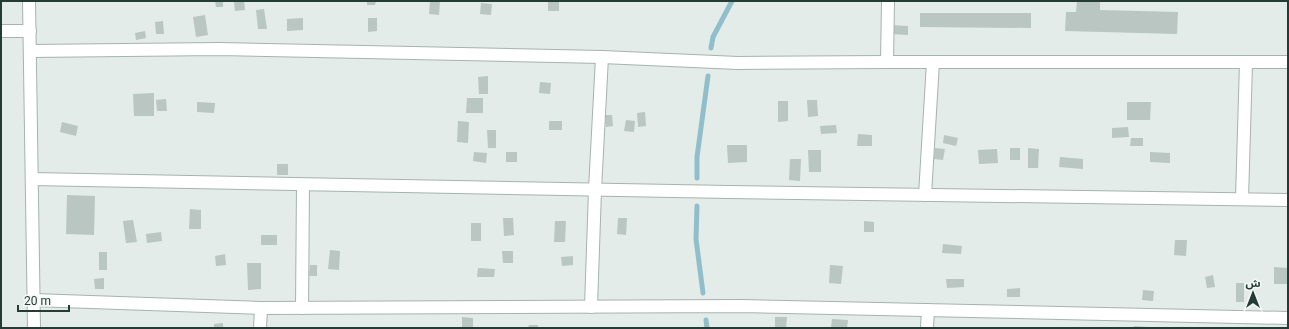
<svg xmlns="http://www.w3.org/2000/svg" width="1289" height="329" font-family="Roboto,'Noto Sans Arabic',sans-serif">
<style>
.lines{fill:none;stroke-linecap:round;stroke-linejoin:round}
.stream{stroke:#90bfcb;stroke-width:5}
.building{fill:#b9c6c1}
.street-casing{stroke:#a6b3af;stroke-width:14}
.street{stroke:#fff;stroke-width:12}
</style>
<rect width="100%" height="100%" fill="#e3ece8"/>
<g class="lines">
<!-- stream -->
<g class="stream">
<polyline points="711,48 713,37 732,1"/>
<polyline points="697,178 697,157 708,76"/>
<polyline points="697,206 696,239 703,293"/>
<polyline points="706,320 707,328"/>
</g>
</g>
<!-- building -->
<g class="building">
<polygon points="215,1 223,1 223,7 216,7"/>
<polygon points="244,1 245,10 235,11 234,2"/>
<polygon points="367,1 376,1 375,5 367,5"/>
<polygon points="430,1 440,1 439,15 429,14"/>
<rect x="548" y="1" width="11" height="10"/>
<polygon points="1077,1 1100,1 1100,10 1178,12 1177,34 1065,31 1066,12 1076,12"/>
<polygon points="481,3 492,4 491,15 480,14"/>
<polygon points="264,9 267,29 258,29 256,10"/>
<polygon points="920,13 1031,13 1031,28 920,27"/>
<polygon points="205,15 208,35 196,37 193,17"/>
<polygon points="303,18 303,30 287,31 287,19"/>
<polygon points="368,18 377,18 377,31 368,32"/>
<polygon points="163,21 164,34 156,34 155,22"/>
<polygon points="890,25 908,26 908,35 889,34"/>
<polygon points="145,31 146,38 136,40 135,33"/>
<polygon points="488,76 488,94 479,94 478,77"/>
<polygon points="540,82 551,83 550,94 539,93"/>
<polygon points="154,93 154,116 134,116 133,94"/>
<polygon points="467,98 483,98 483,113 466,113"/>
<polygon points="166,99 167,111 157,111 156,100"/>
<polygon points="807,100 817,100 818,116 808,117"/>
<polygon points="778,101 788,101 788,121 778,122"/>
<polygon points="197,102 215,103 214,113 197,112"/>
<polygon points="1127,102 1151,102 1150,120 1127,120"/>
<polygon points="645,112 646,126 638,127 637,113"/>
<polygon points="605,115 612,115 613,126 606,127"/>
<polygon points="626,120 635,121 634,132 624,131"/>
<polygon points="458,121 469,122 468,143 457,142"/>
<rect x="549" y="121" width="13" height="9"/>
<polygon points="62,122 78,126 76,136 60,132"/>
<polygon points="836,125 837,133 821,134 820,126"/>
<polygon points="1128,127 1129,137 1112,138 1112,128"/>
<polygon points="487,130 496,130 496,148 488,148"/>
<polygon points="858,134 872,135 872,146 857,146"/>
<polygon points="944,135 958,138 956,146 943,143"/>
<polygon points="1131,138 1143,138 1143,146 1130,146"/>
<polygon points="727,145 747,145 747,162 728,163"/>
<polygon points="935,148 945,149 943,160 934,159"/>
<rect x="1010" y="148" width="10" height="12"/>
<polygon points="1028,148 1039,149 1038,168 1028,168"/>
<polygon points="997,149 998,163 979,164 978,150"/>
<polygon points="808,150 821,150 821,172 809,172"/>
<polygon points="474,152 487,153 486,163 473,161"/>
<rect x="506" y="152" width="11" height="10"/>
<polygon points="1150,152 1170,153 1170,163 1150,162"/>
<polygon points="1060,157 1083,159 1083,169 1059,167"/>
<polygon points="790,159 801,159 800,181 789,180"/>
<rect x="277" y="164" width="11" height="11"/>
<polygon points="67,195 95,196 94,235 66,234"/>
<polygon points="190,209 201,210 201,229 189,229"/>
<polygon points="503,218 513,218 514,235 504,236"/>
<polygon points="618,218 627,218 626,235 617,234"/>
<polygon points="133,220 137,242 126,243 123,221"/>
<polygon points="555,221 566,221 565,242 554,242"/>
<polygon points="864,221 874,222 874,232 864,232"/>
<rect x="471" y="223" width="10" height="18"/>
<polygon points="161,232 162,241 147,243 146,234"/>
<rect x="261" y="235" width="16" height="10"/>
<polygon points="1175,240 1187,240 1186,256 1174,255"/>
<polygon points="943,244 962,246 961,254 942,253"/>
<polygon points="330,250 340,251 339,270 328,269"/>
<polygon points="502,251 513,251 513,263 503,263"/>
<rect x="99" y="252" width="8" height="18"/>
<polygon points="225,254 226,265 216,266 215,256"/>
<polygon points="573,256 573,265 562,266 561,257"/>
<polygon points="247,263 261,263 261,289 248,290"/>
<polygon points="310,265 317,265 317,276 309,276"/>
<polygon points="830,265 843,266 841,284 829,283"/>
<polygon points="1274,267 1288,268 1288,284 1274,284"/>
<polygon points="478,268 495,269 494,277 477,277"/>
<polygon points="1213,275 1215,287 1207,288 1205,277"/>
<polygon points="104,278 104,289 95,289 94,279"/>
<polygon points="946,279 964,279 964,287 947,288"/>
<rect x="1236" y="283" width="8" height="19"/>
<polygon points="1020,288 1020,297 1007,297 1007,289"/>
<polygon points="1143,290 1154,291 1153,301 1142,300"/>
<polygon points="462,317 473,318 473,328 462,328"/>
<polygon points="775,317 787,317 786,328 775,327"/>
<polygon points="832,319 848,320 847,328 831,328"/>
<polygon points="223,323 223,328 214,328 214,324"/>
<polygon points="529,325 538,325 538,328 528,328"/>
<polygon points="1134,326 1149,327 1149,328 1134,328"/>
</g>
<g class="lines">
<!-- street casing -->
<g class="street-casing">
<g id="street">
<polyline points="29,1 34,328"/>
<polyline points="1,31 30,31"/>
<polyline points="30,51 219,49 602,57 738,63 887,62 1288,62"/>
<polyline points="887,62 888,1"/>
<polyline points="32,179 729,192 1288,200"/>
<polyline points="925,195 933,62"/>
<polyline points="1242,199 1246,62"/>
<polyline points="33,300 261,308 741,306 1288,318"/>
<polyline points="591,307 595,190 602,57"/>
<polyline points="302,308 303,185"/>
<polyline points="260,328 261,308"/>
<polyline points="927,328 928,310"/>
</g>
</g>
<!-- street -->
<use href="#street" class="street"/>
</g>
<!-- border -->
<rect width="1289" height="329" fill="none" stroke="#243b36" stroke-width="4"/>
<!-- north arrow -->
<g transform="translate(1253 293)" stroke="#f3f8f6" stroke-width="3" paint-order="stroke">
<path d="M0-3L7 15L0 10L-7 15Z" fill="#243b36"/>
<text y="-6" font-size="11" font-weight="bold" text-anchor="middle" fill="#243b36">ش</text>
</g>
<!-- scale -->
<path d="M18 305v6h51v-6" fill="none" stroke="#243b36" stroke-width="2"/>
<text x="24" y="305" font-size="12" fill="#243b36" stroke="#f3f8f6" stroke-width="3" paint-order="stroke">20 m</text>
</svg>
